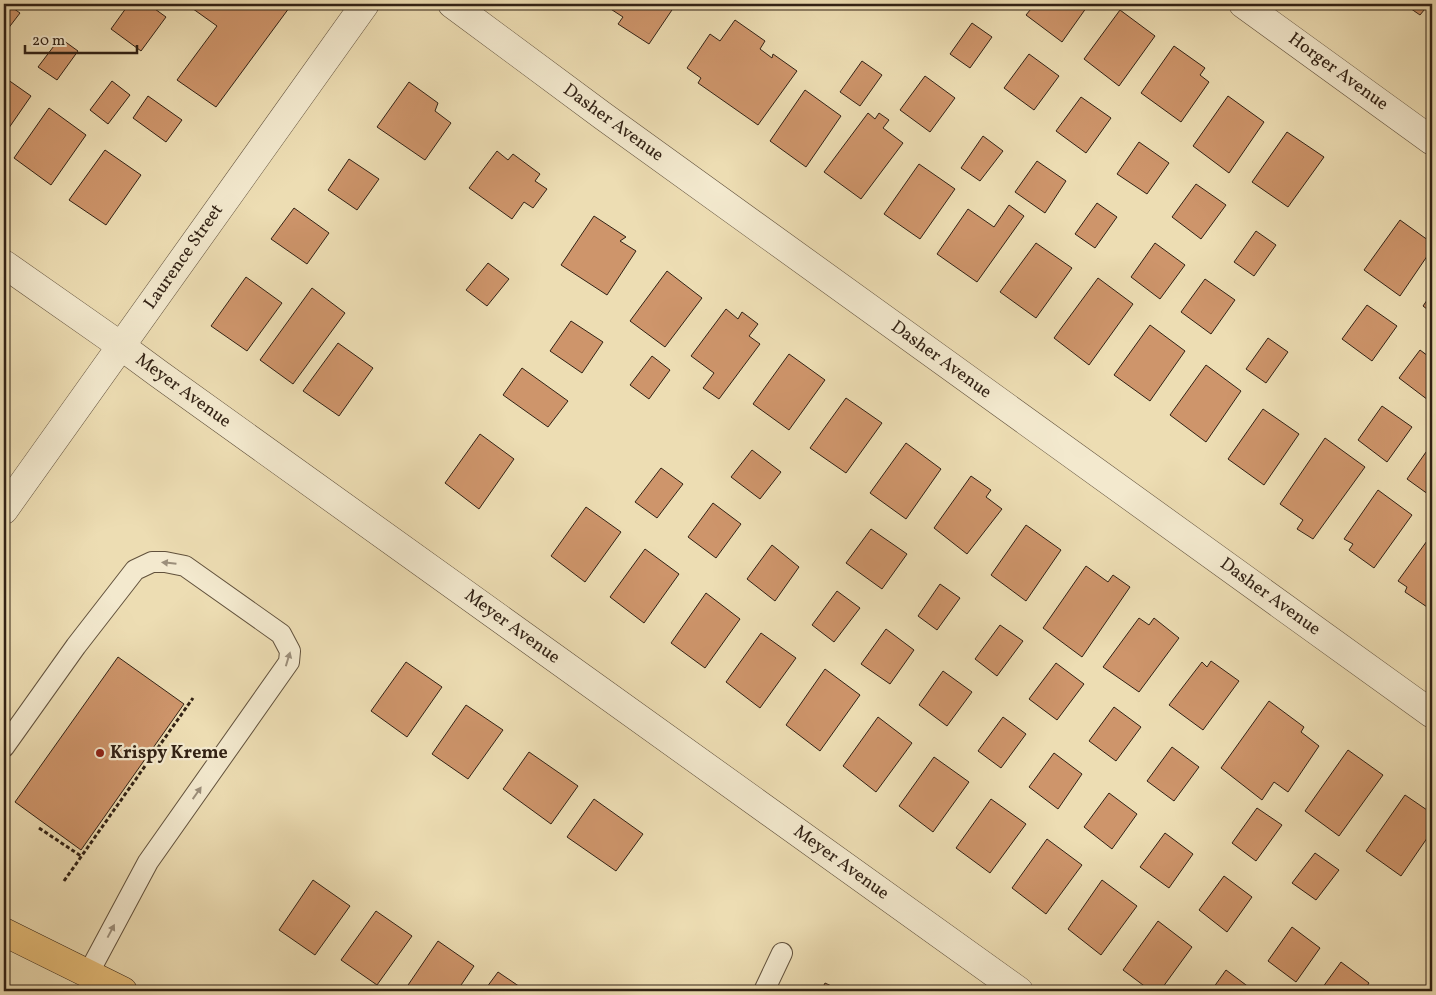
<svg xmlns="http://www.w3.org/2000/svg" width="1436" height="995" font-family="Vollkorn,serif">
<style>
.building{fill:#ce956b;stroke:#322215}
.lines{fill:none;stroke-linecap:round;stroke-linejoin:round}
.lane-casing{stroke:#61513c;stroke-width:22}
.street-casing{stroke:#61513c;stroke-width:29}
.highway-casing{stroke:#322215;stroke-width:29}
.path{stroke:#322215;stroke-width:3;stroke-dasharray:4 2.5;stroke-linecap:butt}
.lane{stroke:#f3e9ce;stroke-width:20}
.street{stroke:#f3e9ce;stroke-width:28}
.highway{stroke:#e6be7a;stroke-width:28}
.oneway{fill:#9c8f7b}
.poi-dot{fill:#8f2418;stroke:#f3e9ce;stroke-width:2}
.labels{text-anchor:middle;dominant-baseline:central;stroke-width:4.5;stroke-linejoin:round;paint-order:stroke}
.street-label{font-size:18px;fill:#322215;stroke:#f3e9ce}
.poi-label{font-size:18px;font-weight:bold;fill:#322215;stroke:#f3e9ce;text-anchor:start}
</style>
<rect width="100%" height="100%" fill="#edddb3"/>
<filter id="stains"><feTurbulence type="fractalNoise" baseFrequency=".004" numOctaves="4"/><feColorMatrix values="0 0 0 0 .2 0 0 0 0 .09 0 0 0 0 .02 0 0 0 .5 -.17"/></filter>
<radialGradient id="worn" r=".72"><stop offset=".6" stop-color="#630" stop-opacity="0"/><stop offset="1" stop-color="#630" stop-opacity=".3"/></radialGradient>
<!-- building -->
<g class="building">
<polygon points="4,4 7,4 20,13 4,34"/>
<polygon points="129,4 148,4 166,17 141,51 111,29"/>
<polygon points="191,4 292,4 216,107 177,80 217,26 189,6"/>
<polygon points="607,4 676,4 649,44 618,24 623,17 606,6"/>
<polygon points="1035,4 1089,4 1062,42 1026,15"/>
<polygon points="1404,4 1429,4 1420,15"/>
<polygon points="1120,10 1155,36 1119,86 1084,59"/>
<polygon points="735,20 765,41 760,49 772,58 773,54 797,71 758,125 698,83 701,78 687,68 710,34 720,41"/>
<polygon points="972,23 992,37 970,68 950,54"/>
<polygon points="60,38 78,51 57,80 38,67"/>
<polygon points="1174,46 1205,68 1200,75 1209,82 1181,122 1141,93"/>
<polygon points="1029,54 1059,76 1034,110 1004,88"/>
<polygon points="862,61 882,75 860,106 840,92"/>
<polygon points="925,76 955,98 930,132 900,110"/>
<polygon points="4,77 31,96 4,135"/>
<polygon points="112,81 130,95 108,124 90,110"/>
<polygon points="409,82 438,103 435,111 451,123 425,160 377,127"/>
<polygon points="805,90 841,116 806,167 770,141"/>
<polygon points="148,96 182,120 166,142 133,118"/>
<polygon points="1228,96 1264,122 1229,173 1193,146"/>
<polygon points="1081,97 1111,118 1086,153 1056,131"/>
<polygon points="49,108 86,135 51,185 14,158"/>
<polygon points="868,113 875,119 879,113 889,120 883,128 903,143 861,199 824,172"/>
<polygon points="1287,132 1324,157 1288,207 1252,182"/>
<polygon points="983,136 1003,151 980,181 961,168"/>
<polygon points="1139,142 1169,163 1147,194 1117,174"/>
<polygon points="105,150 141,175 106,225 69,200"/>
<polygon points="497,151 508,160 513,154 540,174 535,181 547,189 533,208 524,202 512,219 469,188"/>
<polygon points="349,159 379,179 357,210 328,190"/>
<polygon points="1037,161 1066,181 1045,213 1015,192"/>
<polygon points="919,164 955,189 920,239 884,214"/>
<polygon points="1196,184 1226,205 1201,239 1172,217"/>
<polygon points="1097,203 1117,217 1095,248 1075,234"/>
<polygon points="1009,205 1024,216 977,282 937,254 968,209 994,227"/>
<polygon points="294,208 329,233 307,264 271,239"/>
<polygon points="594,216 626,237 620,241 636,251 607,295 561,265"/>
<polygon points="1400,220 1432,243 1432,249 1400,296 1364,270"/>
<polygon points="1256,231 1276,245 1254,276 1234,262"/>
<polygon points="1036,243 1072,268 1036,318 1000,292"/>
<polygon points="1155,243 1185,265 1160,299 1131,277"/>
<polygon points="488,263 509,279 487,306 466,290"/>
<polygon points="667,271 702,298 665,347 630,321"/>
<polygon points="246,277 282,303 247,351 211,326"/>
<polygon points="1098,278 1133,304 1089,365 1054,338"/>
<polygon points="1205,279 1235,300 1211,334 1181,312"/>
<polygon points="312,288 345,313 293,384 260,360"/>
<polygon points="1432,293 1432,313 1423,306"/>
<polygon points="1367,305 1397,326 1372,361 1342,339"/>
<polygon points="726,309 738,319 742,312 758,324 749,336 760,344 719,399 703,388 714,373 691,356"/>
<polygon points="571,321 603,342 582,373 550,351"/>
<polygon points="1150,325 1185,351 1150,401 1114,375"/>
<polygon points="1268,338 1288,352 1266,383 1246,369"/>
<polygon points="338,343 373,368 339,416 303,391"/>
<polygon points="1420,350 1432,359 1432,394 1428,400 1399,378"/>
<polygon points="789,354 825,380 789,430 753,404"/>
<polygon points="652,356 670,370 649,399 630,385"/>
<polygon points="1206,365 1241,391 1206,442 1170,415"/>
<polygon points="522,368 568,401 548,427 503,395"/>
<polygon points="846,398 882,423 846,473 810,448"/>
<polygon points="1382,406 1412,427 1387,462 1358,440"/>
<polygon points="1263,409 1299,434 1264,485 1228,459"/>
<polygon points="480,434 514,459 479,509 445,483"/>
<polygon points="1325,438 1365,467 1313,539 1297,529 1303,520 1280,504"/>
<polygon points="906,443 941,469 906,519 870,493"/>
<polygon points="1431,445 1432,446 1432,497 1407,479"/>
<polygon points="752,450 781,472 760,499 731,477"/>
<polygon points="661,468 683,484 657,518 635,502"/>
<polygon points="971,476 991,490 986,497 1002,509 967,554 934,528"/>
<polygon points="1378,490 1412,515 1374,568 1349,550 1353,544 1344,539"/>
<polygon points="713,503 741,524 716,558 688,537"/>
<polygon points="586,507 621,532 585,582 551,556"/>
<polygon points="1026,525 1061,550 1026,601 991,575"/>
<polygon points="871,529 907,554 882,589 846,563"/>
<polygon points="1432,534 1432,607 1430,609 1405,592 1407,587 1398,581"/>
<polygon points="772,545 799,567 775,601 747,579"/>
<polygon points="645,549 679,574 644,623 610,597"/>
<polygon points="1086,566 1108,582 1113,575 1130,587 1082,657 1043,628"/>
<polygon points="940,584 960,598 937,630 918,616"/>
<polygon points="837,591 860,608 834,642 812,625"/>
<polygon points="706,593 740,619 705,668 671,643"/>
<polygon points="1139,618 1149,625 1154,618 1179,638 1139,692 1103,667"/>
<polygon points="1000,625 1023,641 997,676 975,659"/>
<polygon points="886,629 914,650 890,684 861,664"/>
<polygon points="761,633 796,658 760,708 726,682"/>
<polygon points="118,657 184,704 81,850 15,802"/>
<polygon points="1211,661 1239,681 1203,730 1169,705 1202,662 1207,667"/>
<polygon points="406,662 442,687 407,737 371,711"/>
<polygon points="1056,663 1084,684 1057,720 1029,699"/>
<polygon points="825,669 860,695 820,751 786,725"/>
<polygon points="943,671 972,692 947,726 919,705"/>
<polygon points="1269,701 1304,727 1301,732 1319,746 1288,792 1274,782 1262,800 1221,768"/>
<polygon points="466,705 503,730 468,779 432,754"/>
<polygon points="1114,707 1141,727 1116,761 1089,741"/>
<polygon points="878,717 912,743 876,792 843,766"/>
<polygon points="1003,717 1026,734 1001,768 978,751"/>
<polygon points="1172,747 1199,767 1174,801 1147,781"/>
<polygon points="1348,750 1383,775 1339,836 1305,811"/>
<polygon points="529,752 578,786 551,824 503,789"/>
<polygon points="1054,753 1082,774 1058,809 1029,787"/>
<polygon points="934,757 969,782 933,832 899,806"/>
<polygon points="1109,793 1137,814 1112,849 1084,827"/>
<polygon points="1405,795 1427,810 1431,805 1432,806 1432,831 1401,876 1366,851"/>
<polygon points="594,799 643,834 616,871 567,837"/>
<polygon points="991,799 1026,824 990,873 956,848"/>
<polygon points="1257,808 1282,825 1256,861 1232,843"/>
<polygon points="1165,833 1193,854 1169,888 1140,867"/>
<polygon points="1047,839 1082,865 1046,914 1012,888"/>
<polygon points="1315,853 1339,870 1316,900 1292,883"/>
<polygon points="1224,876 1252,897 1227,932 1199,910"/>
<polygon points="313,880 350,906 315,955 279,930"/>
<polygon points="1102,880 1137,906 1101,955 1068,929"/>
<polygon points="376,911 412,936 377,985 341,960"/>
<polygon points="1158,921 1192,947 1160,991 1151,991 1123,970"/>
<polygon points="1292,927 1320,948 1296,982 1268,961"/>
<polygon points="438,941 474,966 457,991 404,991"/>
<polygon points="1341,962 1369,983 1364,991 1320,991"/>
<polygon points="1226,970 1254,991 1211,991"/>
<polygon points="498,972 526,991 484,991"/>
<polygon points="825,983 842,991 821,991"/>
</g>
<g class="lines">
<!-- lane casing -->
<g class="lane-casing">
<g id="lane">
<polyline points="4,747 76,646 135,570 152,562 165,562 185,566 281,634 290,651 289,662 148,862 88,974"/>
<polyline points="764,991 782,953"/>
</g>
</g>
<!-- street casing -->
<g class="street-casing">
<g id="street">
<polyline points="452,4 603,116 1432,714"/>
<polyline points="1243,4 1432,141"/>
<polyline points="4,264 121,346 159,374 1019,991"/>
<polyline points="4,510 365,4"/>
</g>
</g>
<!-- highway casing -->
<g class="highway-casing">
<polyline id="highway" points="4,932 123,991"/>
</g>
<!-- path -->
<g class="path">
<polyline points="39,828 81,856"/>
<polyline points="64,881 193,698"/>
</g>
<!-- lane -->
<use href="#lane" class="lane"/>
<!-- street -->
<use href="#street" class="street"/>
<!-- highway -->
<use href="#highway" class="highway"/>
</g>
<!-- one-way arrows -->
<defs><path id="oneway-solid" d="M-6-.8H1V-3.2L6.5 0L1 3.2V.8H-6Z" transform="scale(1.25)"/></defs>
<g class="oneway">
<use href="#oneway-solid" transform="translate(169 563) rotate(-174)"/>
<use href="#oneway-solid" transform="translate(288 659) rotate(-73)"/>
<use href="#oneway-solid" transform="translate(197 793) rotate(-55)"/>
<use href="#oneway-solid" transform="translate(111 931) rotate(-62)"/>
</g>
<!-- markers -->
<circle class="poi-dot" cx="100" cy="753" r="5"/>
<g class="labels">
<!-- street labels -->
<g class="street-label">
<text transform="translate(1338 72) rotate(36)">Horger Avenue</text>
<text transform="translate(613 123) rotate(36)">Dasher Avenue</text>
<text transform="translate(184 257) rotate(-55)">Laurence Street</text>
<text transform="translate(941 360) rotate(36)">Dasher Avenue</text>
<text transform="translate(183 391) rotate(36)">Meyer Avenue</text>
<text transform="translate(1270 597) rotate(36)">Dasher Avenue</text>
<text transform="translate(512 627) rotate(36)">Meyer Avenue</text>
<text transform="translate(841 863) rotate(36)">Meyer Avenue</text>
</g>
<!-- poi labels -->
<g class="poi-label">
<text x="110" y="753">Krispy Kreme</text>
</g>
</g>
<!-- margin -->
<rect width="1436" height="995" fill="none" stroke="#edddb3" stroke-width="20"/>
<rect x="5" y="5" width="1426" height="985" fill="none" stroke="#322215" stroke-width="2.5"/>
<rect x="10" y="10" width="1416" height="975" fill="none" stroke="#322215"/>
<!-- scale -->
<path d="M25 45v8h112v-8" fill="none" stroke="#322215" stroke-width="2.5"/>
<text x="32" y="45" font-size="15" fill="#322215" stroke="#f3e9ce" stroke-width="4" paint-order="stroke">20 m</text>
<rect width="100%" height="100%" filter="url(#stains)"/>
<rect width="100%" height="100%" fill="url(#worn)"/>
</svg>
